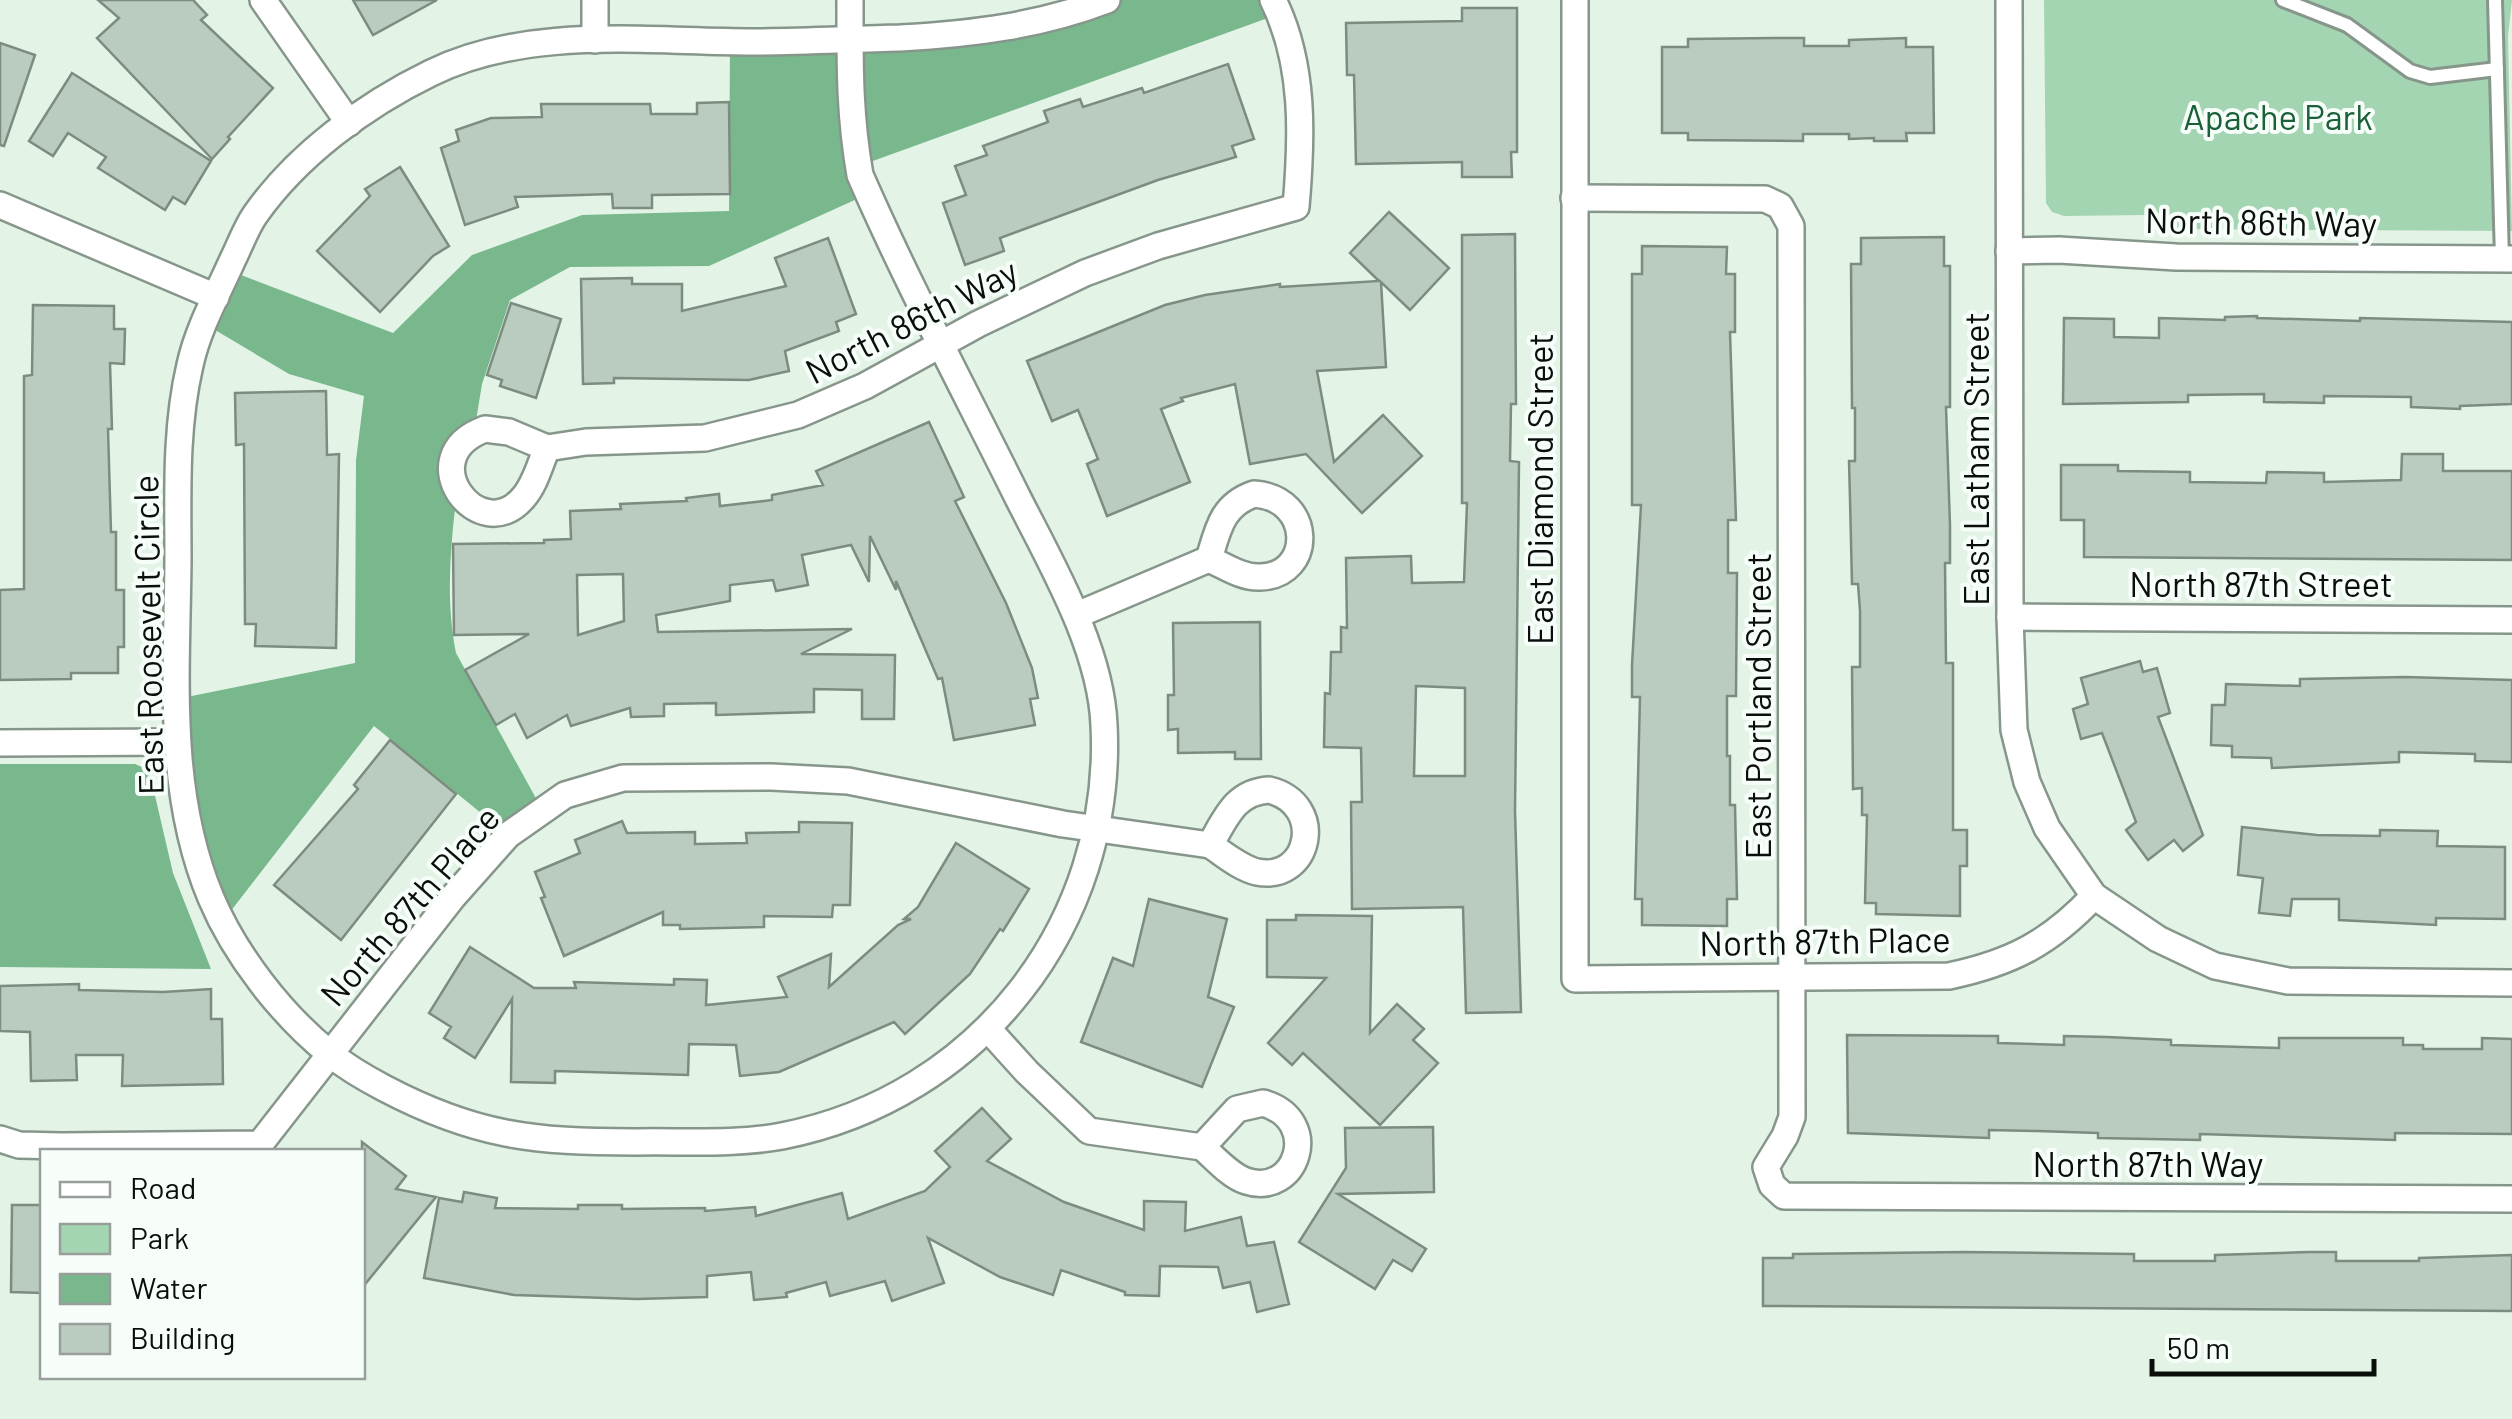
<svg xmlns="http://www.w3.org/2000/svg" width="2512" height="1419" font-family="Barlow,sans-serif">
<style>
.green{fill:#a3d5b2}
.water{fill:#79b88d}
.building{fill:#bacbbf;stroke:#7c8c80;stroke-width:2.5;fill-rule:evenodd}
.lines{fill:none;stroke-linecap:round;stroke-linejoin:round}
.lane-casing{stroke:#87968b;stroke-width:18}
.street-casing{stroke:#87968b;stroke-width:30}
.lane{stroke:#fff;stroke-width:12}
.street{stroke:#fff;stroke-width:25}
.labels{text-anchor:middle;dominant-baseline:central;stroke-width:8;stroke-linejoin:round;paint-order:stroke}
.park-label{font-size:35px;fill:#1a6139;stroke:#f7fef9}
.street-label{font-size:35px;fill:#0a0f0b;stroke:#f7fef9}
</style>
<rect width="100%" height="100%" fill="#e3f4e7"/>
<!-- green -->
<polygon class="green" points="2044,0 2512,0 2508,36 2512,231 2173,229 2146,215 2064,216 2052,212 2046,203"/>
<!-- water -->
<g class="water">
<path d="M1107 0H1285L1279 14 859 166 868 194 709 266 570 267 510 300 482 384 474 433 464 440C455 509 442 584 456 653L543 811 508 835 374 726 223 921 211 898 177 699 355 663 356 460 364 396 289 374 205 324 228 270 393 333 472 255 582 215 729 211 730 41 900 38Z"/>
<polygon points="0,764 135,764 149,770 173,873 211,969 0,967"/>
</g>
<!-- building -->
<g class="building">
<polygon points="98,0 193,0 207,15 201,20 273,88 228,137 230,139 212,159 97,38 119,18"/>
<polygon points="353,0 437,0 373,35"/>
<polygon points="1462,8 1517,8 1517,152 1511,152 1512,177 1462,177 1462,162 1356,164 1354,75 1347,75 1346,23 1462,21"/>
<polygon points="1774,38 1804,38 1804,46 1849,46 1849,40 1906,38 1906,47 1933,47 1934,133 1906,133 1907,141 1874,141 1874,138 1849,139 1849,134 1803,134 1803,141 1688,140 1688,133 1662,133 1662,47 1688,47 1688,39"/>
<polygon points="0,43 35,55 4,146 0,145"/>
<polygon points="1228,64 1254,139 1232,146 1236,157 1158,180 1000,238 1004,251 965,265 943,203 966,195 955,166 987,155 983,146 1048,122 1044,111 1080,99 1083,107 1142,88 1144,93"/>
<polygon points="72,73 211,161 185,204 173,197 165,210 98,168 106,157 68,133 53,156 29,141"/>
<polygon points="729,102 730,194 652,195 652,208 613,208 612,194 515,197 518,207 465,225 441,148 459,141 456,130 491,118 542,117 541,104 650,104 651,114 697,114 697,103"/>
<polygon points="400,167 449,246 433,256 380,312 317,251 370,196 365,189"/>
<polygon points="1389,212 1449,268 1410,310 1381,282 1386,367 1317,371 1334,462 1383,415 1422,456 1362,513 1306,454 1250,464 1235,384 1181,398 1183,401 1161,409 1190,482 1107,516 1087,464 1098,459 1078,410 1052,421 1027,361 1165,305 1205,295 1280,284 1280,287 1379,281 1350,253"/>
<path d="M1515 234 1516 404H1511L1510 461 1519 462 1515 811 1521 1012 1466 1013 1463 907 1352 909 1351 802H1362L1361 748 1324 747 1325 693 1330 694 1331 652H1341V627L1347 628 1346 558 1411 556 1412 583 1464 582 1467 503H1462V235ZM1416 686 1465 688V776H1414Z"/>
<polygon points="1944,237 1944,266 1950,266 1950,407 1946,407 1950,525 1950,563 1945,563 1946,663 1953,663 1953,830 1967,830 1967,866 1960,866 1960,916 1876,914 1876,903 1865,903 1867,815 1862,815 1862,788 1853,789 1852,667 1860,667 1860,611 1858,584 1852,584 1850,499 1849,461 1855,461 1855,408 1852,408 1851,264 1861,264 1861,238"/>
<polygon points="828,238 856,314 836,322 839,331 785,351 789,371 749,380 614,378 614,383 583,384 581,279 632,278 632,284 682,284 682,311 786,286 775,258"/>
<polygon points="1642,246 1727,247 1726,274 1735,274 1735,332 1730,332 1736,520 1728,520 1728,573 1737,573 1736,696 1727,696 1727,756 1730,756 1730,805 1735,805 1737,899 1727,899 1727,926 1642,925 1642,899 1635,899 1640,697 1632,697 1632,665 1641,505 1632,505 1632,274 1642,274"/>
<polygon points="511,303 561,319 536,398 500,386 502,380 487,375"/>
<polygon points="33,305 114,306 114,329 125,329 124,364 110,363 112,429 108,429 111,532 116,532 116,590 124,590 124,647 118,647 118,673 71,673 71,679 0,680 0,590 24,589 24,376 32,375"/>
<polygon points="2257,316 2257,318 2360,321 2360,318 2512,322 2512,404 2460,406 2460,409 2411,407 2411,397 2324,396 2324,403 2264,402 2264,394 2188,395 2188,402 2063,404 2064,318 2114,319 2114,337 2159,338 2159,318 2225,320 2225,317"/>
<polygon points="326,391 327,455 339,454 336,648 255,646 256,624 245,624 244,444 236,445 235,393"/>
<path d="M929 422 964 497 955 501 1006 603 1032 668 1038 698 1030 699 1035 725 954 740 942 678 938 679 896 581V590L870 536 869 582 851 545 802 555 808 585 776 591 773 580 730 585V601L656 615 658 632 852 629 801 654 895 655 894 719H862V690L814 689V712L716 715V703L664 704V716L631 717 630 708 571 726 567 715 527 738 515 714 496 725 465 670 529 634 454 635 453 544 544 543V540L571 539 570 511 621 509 620 504 687 501 686 498 719 494 720 506 772 500V495L823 485 816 471ZM623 574 624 621 578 635 577 575Z"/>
<polygon points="2402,454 2443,454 2443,471 2512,471 2512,560 2084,557 2084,520 2061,520 2061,465 2118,465 2118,471 2190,472 2190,482 2266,483 2267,472 2324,473 2324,482 2401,480"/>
<polygon points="1260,622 1261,759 1235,759 1235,752 1178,753 1178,729 1168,730 1168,695 1174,695 1173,623"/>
<polygon points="2140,661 2143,672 2157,668 2170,713 2158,717 2203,835 2183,851 2174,840 2148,860 2126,830 2136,822 2102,733 2081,739 2073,709 2088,704 2081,678"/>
<polygon points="2406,677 2512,680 2512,762 2475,761 2475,754 2399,752 2399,762 2272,768 2271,758 2232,757 2232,746 2211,745 2212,705 2225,705 2226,684 2300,686 2300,679"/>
<polygon points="390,740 456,794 341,940 274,885 358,789 354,785"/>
<polygon points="622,821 627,833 695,832 695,844 747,843 746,833 799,832 799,822 852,823 850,905 833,905 832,917 764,916 764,927 680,929 680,925 663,925 663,912 564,956 541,898 545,897 535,872 580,853 575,840"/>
<polygon points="2242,827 2317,835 2380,836 2380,830 2438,831 2437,846 2505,847 2505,919 2436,918 2436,925 2339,920 2339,899 2292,899 2290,916 2259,913 2263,878 2238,875"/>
<polygon points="956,843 1029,889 1003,931 1000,929 970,974 905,1034 894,1022 779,1072 740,1076 736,1045 689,1044 688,1075 555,1071 555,1083 511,1082 512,999 475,1058 444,1038 451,1027 429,1013 470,947 534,988 576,988 574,982 674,985 674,979 707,980 706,1005 787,997 778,977 831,954 829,987 898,925 911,919 904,919 918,907"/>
<polygon points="1149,899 1227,919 1208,997 1234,1007 1202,1087 1081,1042 1113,958 1133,966"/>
<polygon points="1296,915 1372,916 1370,1033 1397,1004 1424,1029 1413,1040 1438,1063 1380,1125 1303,1053 1292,1065 1268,1043 1326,978 1267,977 1267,920 1296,920"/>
<polygon points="79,984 79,990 163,992 211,989 211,1019 222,1019 223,1084 122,1086 123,1055 76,1055 77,1080 31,1081 30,1032 0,1031 0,986"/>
<polygon points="1847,1035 1998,1036 1998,1043 2064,1045 2064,1036 2107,1037 2171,1040 2171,1045 2279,1048 2279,1038 2403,1038 2403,1045 2423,1045 2423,1049 2482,1049 2482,1038 2512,1039 2512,1134 2395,1133 2395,1140 2200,1134 2200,1140 2098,1138 2098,1133 2037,1131 1989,1130 1989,1138 1848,1133"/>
<polygon points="982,1108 1011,1139 987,1161 1064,1202 1144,1230 1144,1201 1186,1202 1185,1231 1241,1217 1247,1246 1274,1242 1289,1304 1257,1312 1250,1282 1223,1288 1218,1267 1160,1266 1159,1296 1125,1295 1125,1292 1061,1270 1053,1295 1000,1277 928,1238 944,1283 892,1301 885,1281 830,1296 826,1282 786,1293 787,1297 754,1300 751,1272 707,1276 707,1297 637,1299 514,1295 424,1278 439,1198 462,1202 464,1192 497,1198 495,1208 578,1209 578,1205 622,1205 622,1209 705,1208 705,1211 755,1207 756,1216 842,1193 848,1219 925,1191 950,1167 935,1151"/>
<polygon points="1433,1127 1434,1192 1338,1194 1426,1249 1412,1271 1393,1260 1375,1289 1299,1242 1346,1168 1345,1128"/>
<polygon points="362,1142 406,1176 396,1189 436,1197 362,1288"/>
<polygon points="12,1205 42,1205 42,1293 11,1292"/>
<polygon points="1965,1252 2134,1254 2134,1261 2215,1261 2215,1255 2308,1252 2336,1252 2336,1261 2419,1261 2419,1258 2512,1255 2512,1311 1763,1306 1763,1258 1793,1258 1793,1254"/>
</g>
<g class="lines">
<!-- lane casing -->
<g class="lane-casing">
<g id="lane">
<polyline points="2283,0 2347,25 2410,71 2430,77 2497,69"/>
<polyline points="2495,0 2502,259"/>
</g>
</g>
<!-- street casing -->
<g class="street-casing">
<g id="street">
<polyline points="263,0 349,123"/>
<path d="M850 0C850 63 849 112 860 175 908 285 965 391 1018 498 1052 565 1101 649 1104 725 1114 924 978 1098 782 1136 734 1145 683 1141 635 1142 534 1142 475 1136 384 1088 365 1078 346 1067 329 1053 281 1014 235 955 211 898 166 791 177 673 178 560 178 494 175 429 190 365 198 328 218 293 233 259 240 245 246 228 255 215 297 155 365 105 431 73 529 25 647 42 753 42 802 42 851 39 900 38 972 34 1039 26 1107 0"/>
<path d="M1575 0V979L1949 976C2011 963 2050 943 2094 896"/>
<polyline points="2009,0 2010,617 2014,730 2027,782 2047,828 2094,896 2158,939 2215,966 2288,981 2512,983"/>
<polyline points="595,40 595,0"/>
<polyline points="1574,198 1765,199 1780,206 1791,226 1792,1117 1785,1136 1766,1167 1772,1185 1784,1196 2512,1199"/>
<polyline points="0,205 216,297"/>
<polyline points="2009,251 2059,250 2176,257 2512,259"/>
<path d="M485 429 509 432 547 448C540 464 535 485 523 498 480 549 409 457 485 429Z"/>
<path d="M547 448 586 442 705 438 798 415 865 386 978 324 1085 273 1158 246 1296 207C1302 138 1305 64 1273 0"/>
<path d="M1254 494C1314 498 1314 576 1260 577 1242 578 1225 566 1209 559 1218 529 1222 505 1254 494Z"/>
<polyline points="1077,615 1209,559"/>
<polyline points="2010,617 2512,620"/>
<polyline points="0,743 177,742"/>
<path d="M1269 790C1327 804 1310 883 1257 872 1240 868 1224 854 1210 845 1226 818 1235 792 1269 790Z"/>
<polyline points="989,1030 1027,1072 1089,1131 1202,1147"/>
<path d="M1263 1103C1323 1120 1297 1198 1246 1181 1230 1176 1215 1158 1202 1147L1237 1109Z"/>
<polyline points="0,1139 19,1145 62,1146 260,1144 452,898 508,835 565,795 623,778 771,777 848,781 1063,824 1210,845"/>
</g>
</g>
<!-- lane -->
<use href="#lane" class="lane"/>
<!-- street -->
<use href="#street" class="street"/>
</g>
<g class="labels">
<!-- park labels -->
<g class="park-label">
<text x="2278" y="116">Apache Park</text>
</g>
<!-- street labels -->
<g class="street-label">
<text transform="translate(2261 221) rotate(1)">North 86th Way</text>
<text transform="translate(911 320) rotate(-27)">North 86th Way</text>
<text transform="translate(1975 459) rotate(-90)">East Latham Street</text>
<text transform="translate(1539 489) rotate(-90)">East Diamond Street</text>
<text x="2261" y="583">North 87th Street</text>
<text transform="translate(147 635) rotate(-91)">East Roosevelt Circle</text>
<text transform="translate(1757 706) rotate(-90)">East Portland Street</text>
<text transform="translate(409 905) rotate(-49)">North 87th Place</text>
<text transform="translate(1825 940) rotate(-1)">North 87th Place</text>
<text x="2148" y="1163">North 87th Way</text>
</g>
</g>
<!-- legend -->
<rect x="40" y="1149" width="325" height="230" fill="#f7fef9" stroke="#989e9a" stroke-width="2.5"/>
<rect x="60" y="1182" width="50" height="15" fill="#ffffff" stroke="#989e9a" stroke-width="2.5"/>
<text x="130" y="1199" font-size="30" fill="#0a0f0b">Road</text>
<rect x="60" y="1224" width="50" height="30" fill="#a3d5b2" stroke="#989e9a" stroke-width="2.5"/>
<text x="130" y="1249" font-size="30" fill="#0a0f0b">Park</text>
<rect x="60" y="1274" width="50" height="30" fill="#79b88d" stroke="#989e9a" stroke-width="2.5"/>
<text x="130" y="1299" font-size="30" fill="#0a0f0b">Water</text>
<rect x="60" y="1324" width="50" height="30" fill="#bacbbf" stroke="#989e9a" stroke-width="2.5"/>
<text x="130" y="1349" font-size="30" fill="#0a0f0b">Building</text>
<!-- scale -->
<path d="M2152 1359v15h222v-15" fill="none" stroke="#0a0f0b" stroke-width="5"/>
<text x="2167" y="1359" font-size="30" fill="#0a0f0b" stroke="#f7fef9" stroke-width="8" paint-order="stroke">50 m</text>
</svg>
